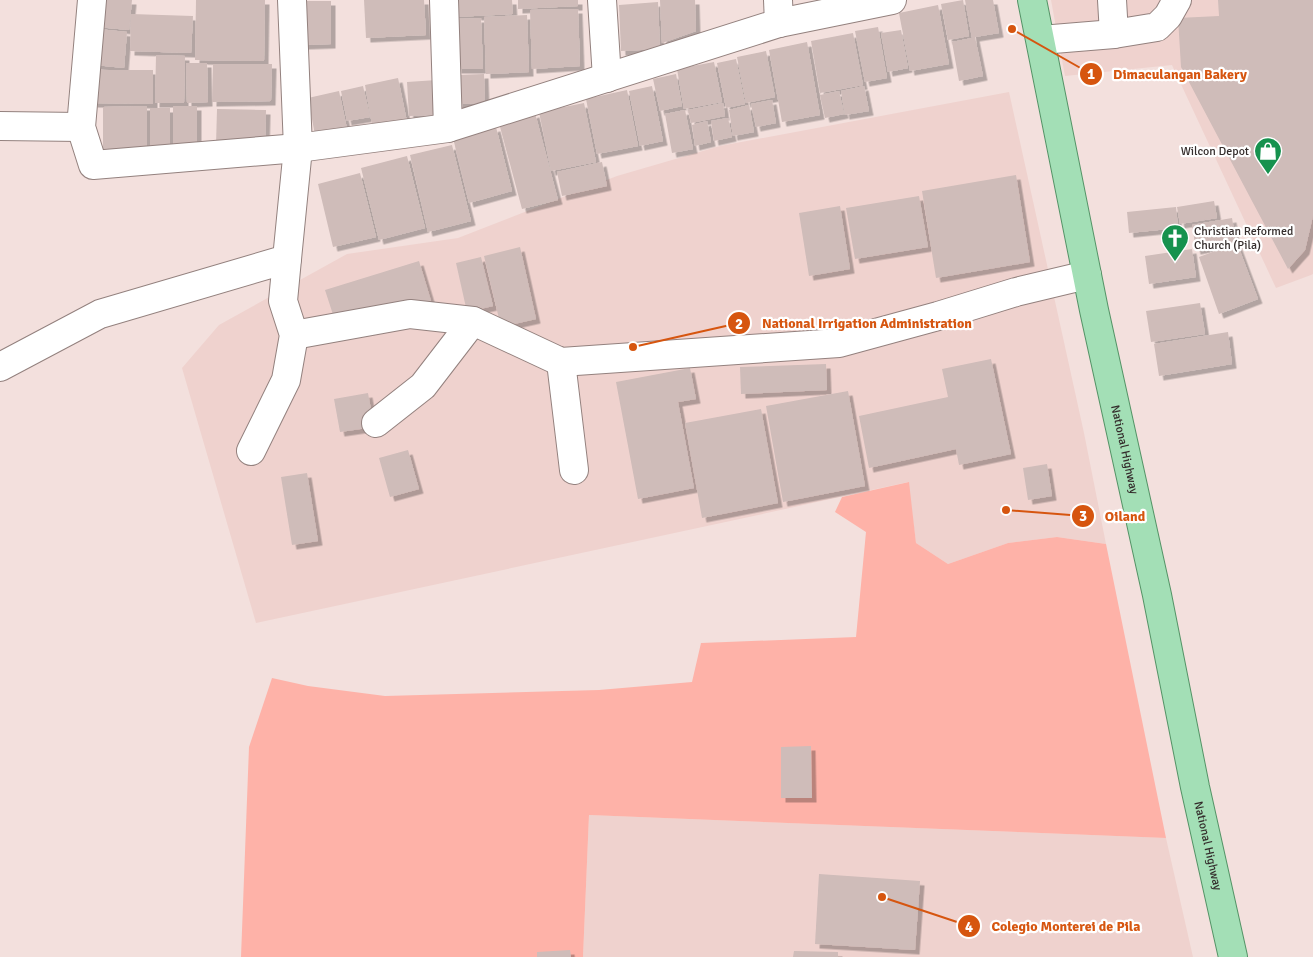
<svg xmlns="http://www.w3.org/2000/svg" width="1313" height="957" font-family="Signika,sans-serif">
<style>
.built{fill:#efd2ce}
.green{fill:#feb2a8}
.building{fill:#cfbcb9;filter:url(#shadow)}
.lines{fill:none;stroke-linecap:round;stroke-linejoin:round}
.minor-casing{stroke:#93817e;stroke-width:30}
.major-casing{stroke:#549366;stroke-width:30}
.minor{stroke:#fff;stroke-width:28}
.major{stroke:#a3dfb6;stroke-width:28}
.labels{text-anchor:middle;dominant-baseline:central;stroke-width:4.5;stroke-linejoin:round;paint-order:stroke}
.poi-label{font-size:12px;fill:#342d2c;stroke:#fff;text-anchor:end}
.street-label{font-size:12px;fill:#342d2c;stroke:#fff}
.leader{fill:none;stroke:#d6550f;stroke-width:2}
.callout-dot{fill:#d6550f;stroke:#fff;stroke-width:2}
.mark-label{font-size:15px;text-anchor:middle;font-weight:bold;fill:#fff}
.callout-label{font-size:14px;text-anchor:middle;font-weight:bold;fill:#d6550f;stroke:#fff;stroke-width:4.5;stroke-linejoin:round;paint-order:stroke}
</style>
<defs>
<filter id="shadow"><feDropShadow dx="4.5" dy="4.5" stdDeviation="0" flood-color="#0004"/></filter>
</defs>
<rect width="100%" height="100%" fill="#f3e0dd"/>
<!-- built -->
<g class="built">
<polygon points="1051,0 1313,0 1313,274 1311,275 1276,288 1172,65 1065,76"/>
<polygon points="1009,92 1084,433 1106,544 1057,537 1008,543 948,564 916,543 908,482 735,520 256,623 182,368 219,325 347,254 458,238 617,176 720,146"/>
<polygon points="589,815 1166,838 1193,957 583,957"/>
</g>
<!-- green -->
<polygon class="green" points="909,482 916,543 948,564 1008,543 1057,537 1106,544 1166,838 589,815 583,957 241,957 249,747 272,678 308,686 385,696 599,690 692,682 701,643 856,637 866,532 835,512 842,497"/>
<!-- building -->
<g class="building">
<polygon points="100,0 132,0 129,30 97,27"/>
<polygon points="196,0 265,0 264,61 195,60"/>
<polygon points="364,0 424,0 426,35 366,38"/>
<polygon points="453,0 512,0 513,14 454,17"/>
<polygon points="518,0 578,0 578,6 518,9"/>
<polygon points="660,0 695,0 696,31 662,43"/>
<polygon points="963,0 969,36 948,40 941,4"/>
<polygon points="965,0 993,0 999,33 975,37 983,76 959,81 952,42 972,38"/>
<polygon points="1218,0 1313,0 1313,216 1305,250 1288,269 1181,67 1178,18 1219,16"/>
<polygon points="302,1 331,1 331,44 303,45"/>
<polygon points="658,2 660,49 621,51 619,5"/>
<polygon points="938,5 949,64 910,71 899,13"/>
<polygon points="578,9 580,66 532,69 530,10"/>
<polygon points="131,14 193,16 191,53 130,51"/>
<polygon points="527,15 529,72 486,74 484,17"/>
<polygon points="481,18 483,69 457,69 455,19"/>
<polygon points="878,27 887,78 865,82 855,31"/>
<polygon points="98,29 127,32 124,68 95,65"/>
<polygon points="901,30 908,68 888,72 881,33"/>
<polygon points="853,33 863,85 820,93 811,41"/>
<polygon points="807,42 820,115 782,122 769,50"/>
<polygon points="766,51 775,97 746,103 737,57"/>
<polygon points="156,55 185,56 184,103 155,103"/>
<polygon points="736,59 745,104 726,108 717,63"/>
<polygon points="714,62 722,102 684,109 677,69"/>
<polygon points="186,63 207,63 208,102 187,103"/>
<polygon points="213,64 272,64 271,101 212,102"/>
<polygon points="93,70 153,70 153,104 93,103"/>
<polygon points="484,74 485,103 458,104 457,75"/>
<polygon points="676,74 682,106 660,111 653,79"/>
<polygon points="398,78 407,122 374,136 365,85"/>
<polygon points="437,80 438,115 409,116 407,82"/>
<polygon points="363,86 370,117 347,121 341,91"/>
<polygon points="652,86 663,141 640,146 629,91"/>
<polygon points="864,86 869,111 845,115 841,91"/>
<polygon points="627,90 638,146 597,154 586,99"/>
<polygon points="339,91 347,129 315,135 308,98"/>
<polygon points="839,91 844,114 825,118 820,95"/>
<polygon points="772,100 776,123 756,127 751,104"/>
<polygon points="584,103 596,162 551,171 539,112"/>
<polygon points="723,103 725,116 691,123 688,110"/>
<polygon points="749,105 754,132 733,136 729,110"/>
<polygon points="147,106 147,148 103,149 103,107"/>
<polygon points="173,106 197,106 197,144 173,145"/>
<rect x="150" y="108" width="20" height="38"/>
<polygon points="217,109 266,110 265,146 216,145"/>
<polygon points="685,110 693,149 672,153 665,114"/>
<polygon points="535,113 558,200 522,209 499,123"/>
<polygon points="728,118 732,137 714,141 711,121"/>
<polygon points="707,121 711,142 695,146 692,125"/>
<polygon points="496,127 512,191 469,203 453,138"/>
<polygon points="452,145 471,221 428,232 410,155"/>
<polygon points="407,156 425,228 379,240 361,168"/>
<polygon points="602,162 607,186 562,196 557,172"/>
<polygon points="360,173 376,237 333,247 318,184"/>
<polygon points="1016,175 1030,262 936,278 922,191"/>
<polygon points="919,196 928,247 855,259 846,208"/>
<polygon points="1214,201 1217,218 1180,224 1177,207"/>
<polygon points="840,206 850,269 809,276 799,213"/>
<polygon points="1176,207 1178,228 1129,233 1127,212"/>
<polygon points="1232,218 1236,243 1196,250 1192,225"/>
<polygon points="1237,243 1258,299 1219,314 1199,257"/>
<polygon points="520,247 536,319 501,327 484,256"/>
<polygon points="1192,249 1196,277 1149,284 1145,256"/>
<polygon points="481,257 493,306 467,312 456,263"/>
<polygon points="419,261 431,301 338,330 325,290"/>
<polygon points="1200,303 1205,334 1151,342 1146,311"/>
<polygon points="1228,332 1232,364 1159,376 1154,344"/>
<polygon points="991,359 1011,454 959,465 956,449 869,468 859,416 948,397 942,369"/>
<polygon points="826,364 827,390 741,394 740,367"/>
<polygon points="690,368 696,399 678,402 694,488 638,499 616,382"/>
<polygon points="848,391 865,486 783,502 766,406"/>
<polygon points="368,393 374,427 340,432 334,399"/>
<polygon points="761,409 778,503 702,518 685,423"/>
<polygon points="408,450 419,489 390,497 379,458"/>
<polygon points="1047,464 1052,496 1028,500 1023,468"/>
<polygon points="307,473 318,541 292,545 281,477"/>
<polygon points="811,746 812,798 781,798 781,747"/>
<polygon points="819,874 920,881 915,950 815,944"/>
<polygon points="570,950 571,957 537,957 537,952"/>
<polygon points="794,951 838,952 838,957 793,957"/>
</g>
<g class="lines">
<!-- minor casing -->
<g class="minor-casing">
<g id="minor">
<polyline points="92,0 81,127 93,165 298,148 448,128 779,23 892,0"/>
<polyline points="444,0 448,128"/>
<polyline points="602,0 607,78"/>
<polyline points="778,0 779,23"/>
<polyline points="1112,0 1114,34"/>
<polyline points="1041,40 1114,34 1157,27 1168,16 1177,0"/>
<polyline points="0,126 81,127"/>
<polyline points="294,335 410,314 473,321 561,362 839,343 938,316 1016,292 1087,275"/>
<polyline points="561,362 574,470"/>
<polyline points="0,367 100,314 287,259 298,148 292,0"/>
<polyline points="376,423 423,386 473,321"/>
<polyline points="251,451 286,380 294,335 283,301 287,259"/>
</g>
</g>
<!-- major casing -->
<g class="major-casing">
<g id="major">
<path id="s1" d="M1032 0 1094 310 1157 595 1195 787 1233 957"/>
</g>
</g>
<!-- minor -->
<use href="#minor" class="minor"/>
<!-- major -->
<use href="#major" class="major"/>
</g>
<!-- icons -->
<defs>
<g id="shop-pin" transform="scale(1.4375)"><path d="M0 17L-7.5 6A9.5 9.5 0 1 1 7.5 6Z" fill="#16924e" stroke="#fff"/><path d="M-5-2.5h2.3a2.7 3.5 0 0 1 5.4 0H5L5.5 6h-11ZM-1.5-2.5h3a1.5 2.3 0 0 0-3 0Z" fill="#fff"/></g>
<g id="church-pin" transform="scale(1.4375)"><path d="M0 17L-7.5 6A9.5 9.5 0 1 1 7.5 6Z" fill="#16924e" stroke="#fff"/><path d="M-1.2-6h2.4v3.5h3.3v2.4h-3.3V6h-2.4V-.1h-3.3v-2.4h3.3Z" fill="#fff"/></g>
</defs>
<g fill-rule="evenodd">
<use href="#shop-pin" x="1268" y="151"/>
<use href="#church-pin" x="1175" y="238"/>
</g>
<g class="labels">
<!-- poi labels -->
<g class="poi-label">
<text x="1249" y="151">Wilcon Depot</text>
<text x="1194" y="231" text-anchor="start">Christian Reformed<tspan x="1194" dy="14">Church (Pila)</tspan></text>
</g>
<!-- street labels -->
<g class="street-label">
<text stroke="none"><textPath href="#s1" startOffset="459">National Highway</textPath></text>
<text stroke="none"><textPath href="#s1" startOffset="864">National Highway</textPath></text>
</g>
</g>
<!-- callouts -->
<path class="leader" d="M1012 29L1091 74M633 347L739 323M1006 510L1083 516M882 897L969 926"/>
<g class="callout-dot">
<circle cx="1012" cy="29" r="5"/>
<circle cx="633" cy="347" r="5"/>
<circle cx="1006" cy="510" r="5"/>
<circle cx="882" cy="897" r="5"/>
<circle cx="1091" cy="74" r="12"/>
<circle cx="739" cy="323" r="12"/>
<circle cx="1083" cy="516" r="12"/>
<circle cx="969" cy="926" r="12"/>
</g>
<g class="mark-label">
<text x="1091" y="79">1</text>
<text x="739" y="329">2</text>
<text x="1083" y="521">3</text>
<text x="969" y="932">4</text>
</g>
<g class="callout-label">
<text x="1180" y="79">Dimaculangan Bakery</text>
<text x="867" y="328">National Irrigation Administration</text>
<text x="1125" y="521">Oiland</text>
<text x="1066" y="931">Colegio Monterei de Pila</text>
</g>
</svg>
